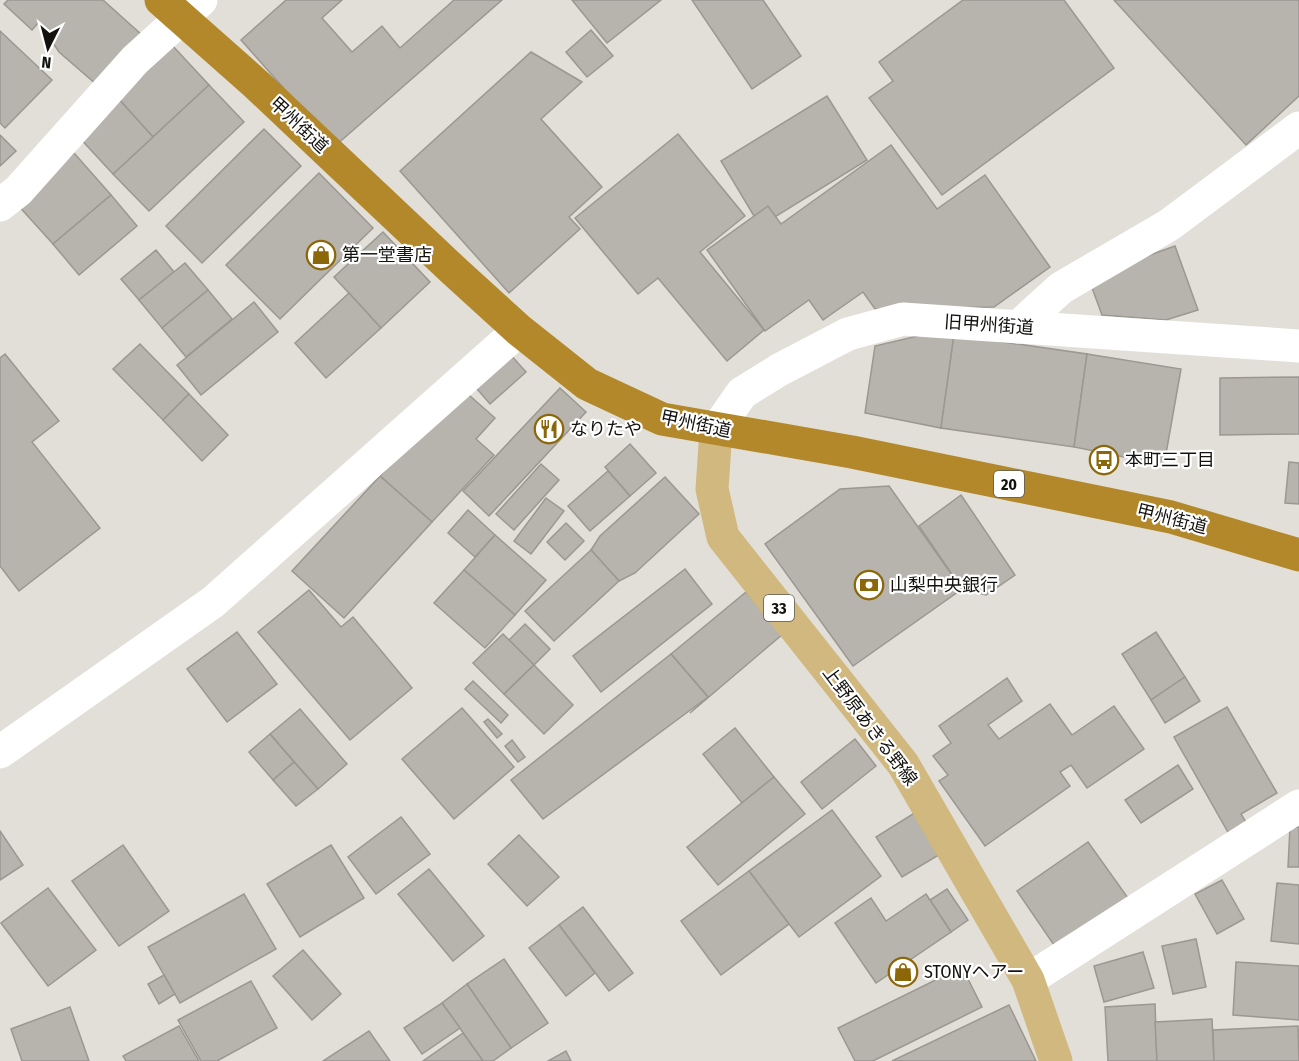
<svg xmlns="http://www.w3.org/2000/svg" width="1299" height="1061" font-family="'Fira Sans Condensed','Noto Sans JP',sans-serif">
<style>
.building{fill:#b7b3ad;stroke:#9b9791;stroke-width:1.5}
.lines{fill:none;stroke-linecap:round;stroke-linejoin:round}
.minor{stroke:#fff;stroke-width:33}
.major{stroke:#d1b87f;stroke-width:33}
.highway{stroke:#b3882a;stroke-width:33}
.labels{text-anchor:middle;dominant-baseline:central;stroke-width:4.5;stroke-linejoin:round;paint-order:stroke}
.shield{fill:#fff;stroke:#5a5957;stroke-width:1.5}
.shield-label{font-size:16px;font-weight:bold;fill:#13120f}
.street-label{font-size:18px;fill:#13120f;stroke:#fff}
.poi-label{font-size:18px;fill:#13120f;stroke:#fff;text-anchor:start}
</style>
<rect width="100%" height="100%" fill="#e2dfd8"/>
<!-- building -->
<g class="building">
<polygon points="8,0 103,0 142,35 97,85 59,52 39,22 32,30 4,4"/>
<polygon points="286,0 342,0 322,18 352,52 382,26 400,48 454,0 502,0 335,146 241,40"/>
<polygon points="572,0 661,0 607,43"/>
<polygon points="692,0 763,0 801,56 752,89"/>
<polygon points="963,0 1064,0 1114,68 942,195 869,98 893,81 879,62"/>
<polygon points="1114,0 1299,0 1299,96 1246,145"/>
<polygon points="591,30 613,56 587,77 566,52"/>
<polygon points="0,31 52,80 5,128 0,123"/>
<polygon points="171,44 209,85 153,137 116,96"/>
<polygon points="531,52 582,82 541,119 602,187 569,217 580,229 509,293 400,171"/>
<polygon points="209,85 244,122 149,211 113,174"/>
<polygon points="116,96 153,137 113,174 76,134"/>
<polygon points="827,96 867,160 760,226 721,161"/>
<polygon points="264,129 301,166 202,263 166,226"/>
<polygon points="678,134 745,216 700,252 764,330 727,361 658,278 638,294 575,218"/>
<polygon points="0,135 16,151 0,166"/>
<polygon points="891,145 937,209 985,175 1050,267 994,307 875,309 863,292 823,320 809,300 765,331 707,250 768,206 781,224"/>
<polygon points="74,153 111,195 53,244 16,203"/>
<polygon points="319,173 373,228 280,319 226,265"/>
<polygon points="111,195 137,226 79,275 53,244"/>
<polygon points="383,232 430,282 381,328 334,277"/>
<polygon points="1175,246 1198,310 1166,320 1102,315 1088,277"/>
<polygon points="156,250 174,272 139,300 121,279"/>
<polygon points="185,263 208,290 162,328 139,300"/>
<polygon points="208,290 232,319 186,357 162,328"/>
<polygon points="349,293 381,328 326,378 295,343"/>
<polygon points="254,302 278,332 201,395 177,365"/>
<polygon points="926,334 954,335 941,428 865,413 875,346"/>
<polygon points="954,335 1087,354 1074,447 941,428"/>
<polygon points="140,344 189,394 163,420 113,369"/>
<polygon points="508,352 526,372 490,404 472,383"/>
<polygon points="5,354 59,421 32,442 100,528 19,591 0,566 0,358"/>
<polygon points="1087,354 1181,369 1164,465 1074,447"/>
<polygon points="1299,377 1299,434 1220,435 1220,378"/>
<polygon points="461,388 495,418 476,439 494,455 432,522 380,476"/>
<polygon points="560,388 586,412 489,516 463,491"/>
<polygon points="189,394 228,435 202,461 163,420"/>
<polygon points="630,444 656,473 630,496 605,467"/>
<polygon points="1289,462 1299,463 1299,504 1285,503"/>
<polygon points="541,464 559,480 514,530 496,514"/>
<polygon points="608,471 630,496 590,531 568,506"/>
<polygon points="380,476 432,522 344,618 292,571"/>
<polygon points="665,477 699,514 635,573 619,581 591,550 600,536"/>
<polygon points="889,486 962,589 853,666 765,544 840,489"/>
<polygon points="961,495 1015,575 986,595 962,589 919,526"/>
<polygon points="546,498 564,511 531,554 514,541"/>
<polygon points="468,510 495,535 475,557 448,533"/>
<polygon points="566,523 584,541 565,560 547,542"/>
<polygon points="495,535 546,580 515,615 464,570"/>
<polygon points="591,550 619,581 554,641 525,611"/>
<polygon points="685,569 712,604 601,692 573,656"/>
<polygon points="464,570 515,615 485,648 434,603"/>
<polygon points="309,590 341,627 353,617 412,688 350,740 258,632"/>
<polygon points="746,592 783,634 690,713 708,697 671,654"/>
<polygon points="525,624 550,649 534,665 509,640"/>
<polygon points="237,632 277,684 227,722 187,669"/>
<polygon points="1156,632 1185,677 1151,700 1122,654"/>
<polygon points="503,634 534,665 504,694 473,663"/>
<polygon points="671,654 708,697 543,819 511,780"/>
<polygon points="534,665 573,705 544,734 504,694"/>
<polygon points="1185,677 1200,701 1165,723 1151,700"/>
<polygon points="1007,678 1022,701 988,725 999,739 1050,704 1072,735 1114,706 1144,749 1087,788 1071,765 1060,772 1070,786 985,846 939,781 948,775 933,756 951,743 939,726"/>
<polygon points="473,681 508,715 501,723 465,689"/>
<polygon points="1227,707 1277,793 1241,814 1247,824 1229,834 1174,737"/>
<polygon points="462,708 514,767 454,819 402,759"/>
<polygon points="300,709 347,764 318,789 270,734"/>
<polygon points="488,719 502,734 497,738 484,722"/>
<polygon points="735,728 774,777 742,803 703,754"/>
<polygon points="270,734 294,762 273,780 249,752"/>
<polygon points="855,739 876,766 822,809 801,782"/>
<polygon points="512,740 525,757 518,762 505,746"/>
<polygon points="294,762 318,789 296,806 273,780"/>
<polygon points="1178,765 1193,789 1141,823 1125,800"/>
<polygon points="774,777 805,814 718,885 687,847"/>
<polygon points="832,810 881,876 799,937 749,871"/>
<polygon points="916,812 942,853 902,877 876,837"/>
<polygon points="401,817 430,854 376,894 348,857"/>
<polygon points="1290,827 1299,827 1299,867 1288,867"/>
<polygon points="0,831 23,865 0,880"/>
<polygon points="519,835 559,877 527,906 488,864"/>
<polygon points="1088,842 1128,898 1056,948 1017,891"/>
<polygon points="123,845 169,911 119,946 72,881"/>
<polygon points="331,845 364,898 300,937 267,884"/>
<polygon points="429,869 484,936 453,961 398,894"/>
<polygon points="749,871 789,924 721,975 681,921"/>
<polygon points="1222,880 1244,919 1217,934 1195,894"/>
<polygon points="1277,883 1299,885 1299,944 1271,941"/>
<polygon points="48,888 96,950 48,986 1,923"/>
<polygon points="947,889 968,920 951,932 930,900"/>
<polygon points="244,894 276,949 180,1003 148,947"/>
<polygon points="926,894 951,932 876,983 835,923 871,898 886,921"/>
<polygon points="583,907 633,973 609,991 559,925"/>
<polygon points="559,925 595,973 566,996 529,948"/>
<polygon points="1196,939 1206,987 1173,994 1162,946"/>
<polygon points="303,950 341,994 312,1020 273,976"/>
<polygon points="1143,952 1154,988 1104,1002 1094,966"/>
<polygon points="504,959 548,1023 511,1048 467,984"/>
<polygon points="1236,962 1299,966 1299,1020 1233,1015"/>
<polygon points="962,967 982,1007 873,1061 855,1061 838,1028"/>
<polygon points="164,975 175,994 159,1004 148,984"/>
<polygon points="251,981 277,1028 217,1061 201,1061 178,1020"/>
<polygon points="467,984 511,1048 493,1061 483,1061 442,1003"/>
<polygon points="442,1003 460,1028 422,1054 404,1028"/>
<polygon points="1155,1004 1157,1061 1108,1061 1105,1007"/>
<polygon points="1009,1005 1036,1061 892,1061"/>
<polygon points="70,1007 89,1061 22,1061 11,1029"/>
<polygon points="1212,1019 1214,1061 1157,1061 1155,1022"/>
<polygon points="179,1026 199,1061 126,1061 123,1056"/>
<polygon points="1298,1026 1299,1061 1214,1061 1213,1030"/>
<polygon points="369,1031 390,1061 323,1061"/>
<polygon points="463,1033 483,1061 423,1061"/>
<polygon points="566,1051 571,1061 548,1061"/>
</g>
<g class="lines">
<!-- minor -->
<g class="minor">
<polyline points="0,205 18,191 135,60 201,0"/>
<polyline points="1018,327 1061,288 1169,225 1299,128"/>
<polyline points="716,430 742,393 779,370 848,334 903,319 1299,346"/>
<polyline points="0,752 213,602 519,330"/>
<polyline points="1028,980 1299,806"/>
</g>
<!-- major -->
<polyline class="major" points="716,430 712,489 723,537 903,764 1028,980 1056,1061"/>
<!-- highway -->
<polyline class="highway" points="161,0 257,85 452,269 519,330 587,384 662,419 852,452 1171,517 1299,555"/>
</g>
<!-- icons -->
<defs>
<g id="shop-ring" transform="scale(1.5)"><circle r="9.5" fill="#fff" stroke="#8c6709" stroke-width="1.5"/><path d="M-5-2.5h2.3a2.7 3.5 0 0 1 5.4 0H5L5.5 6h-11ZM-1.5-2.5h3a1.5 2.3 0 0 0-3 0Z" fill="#8c6709"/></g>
<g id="restaurant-ring" transform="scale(1.5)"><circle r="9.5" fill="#fff" stroke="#8c6709" stroke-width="1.5"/><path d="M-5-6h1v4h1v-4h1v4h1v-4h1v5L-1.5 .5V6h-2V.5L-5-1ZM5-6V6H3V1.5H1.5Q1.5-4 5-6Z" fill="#8c6709"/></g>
<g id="bus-ring" transform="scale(1.5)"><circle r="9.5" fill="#fff" stroke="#8c6709" stroke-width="1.5"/><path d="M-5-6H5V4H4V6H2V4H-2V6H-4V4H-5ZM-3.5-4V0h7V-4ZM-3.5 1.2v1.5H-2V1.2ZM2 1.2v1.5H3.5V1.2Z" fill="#8c6709"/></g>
<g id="bank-ring" transform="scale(1.5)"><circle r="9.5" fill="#fff" stroke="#8c6709" stroke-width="1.5"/><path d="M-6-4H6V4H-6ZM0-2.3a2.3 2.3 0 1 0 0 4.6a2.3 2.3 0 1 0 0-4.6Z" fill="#8c6709"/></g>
</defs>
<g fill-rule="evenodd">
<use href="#shop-ring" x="321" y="255"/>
<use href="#restaurant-ring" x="549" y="429"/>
<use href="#bus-ring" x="1104" y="460"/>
<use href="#bank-ring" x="869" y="585"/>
<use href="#shop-ring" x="903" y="972"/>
</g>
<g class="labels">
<!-- shield labels -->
<g class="shield">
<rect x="994" y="471" width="30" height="26" rx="4.5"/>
<rect x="764" y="595" width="30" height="26" rx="4.5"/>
</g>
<g class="shield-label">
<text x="1009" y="484">20</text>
<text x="779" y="608">33</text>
</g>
<!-- street labels -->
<g class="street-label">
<text transform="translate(299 125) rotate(43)">甲州街道</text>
<text transform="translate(989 325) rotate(4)">旧甲州街道</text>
<text transform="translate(696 424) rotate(12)">甲州街道</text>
<text transform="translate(1172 519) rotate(14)">甲州街道</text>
<text transform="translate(870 726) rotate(53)">上野原あきる野線</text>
</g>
<!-- poi labels -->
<g class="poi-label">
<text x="342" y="255">第一堂書店</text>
<text x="570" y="429">なりたや</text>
<text x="1125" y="460">本町三丁目</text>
<text x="890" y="585">山梨中央銀行</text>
<text x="924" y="972">STONYヘアー</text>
</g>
</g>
<!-- north arrow -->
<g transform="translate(48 48) rotate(186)" stroke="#ffffff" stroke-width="4.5" paint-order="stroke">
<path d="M0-4.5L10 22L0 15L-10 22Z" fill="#13120f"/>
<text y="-9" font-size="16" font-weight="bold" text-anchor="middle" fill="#13120f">N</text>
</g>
</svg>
